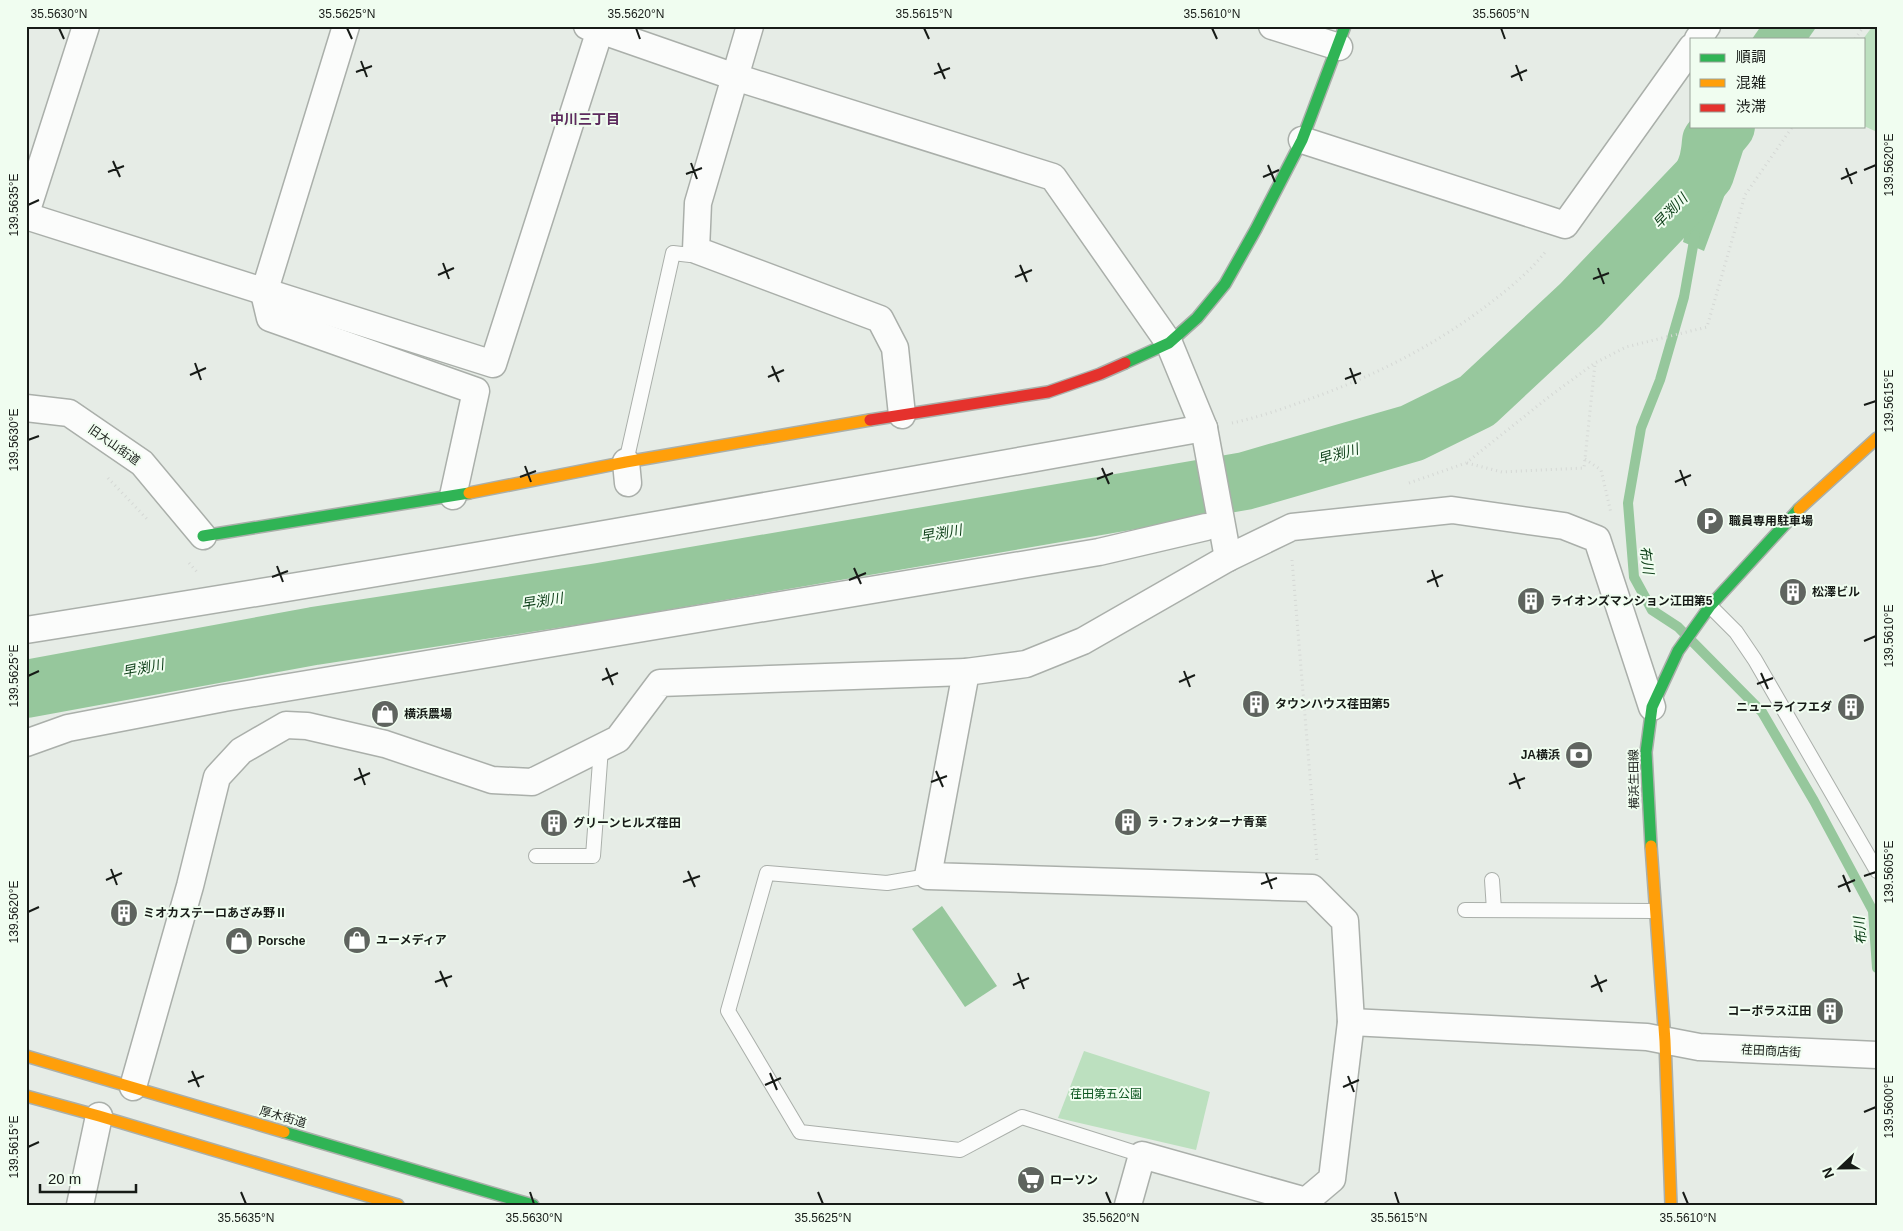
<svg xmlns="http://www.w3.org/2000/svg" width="1903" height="1231" font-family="Arial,'Noto Sans JP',sans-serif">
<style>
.green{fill:#bce0bf}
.water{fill:#96c79c}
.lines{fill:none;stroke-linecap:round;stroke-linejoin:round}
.stream{stroke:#96c79c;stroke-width:10}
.river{stroke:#96c79c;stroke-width:58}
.lane-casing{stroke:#aaafaa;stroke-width:16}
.street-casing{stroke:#aaafaa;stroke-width:29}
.fast-casing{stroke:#aaafaa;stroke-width:14}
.slow-casing{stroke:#aaafaa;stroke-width:14}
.jam-casing{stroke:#aaafaa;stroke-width:14}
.path{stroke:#d5d8d5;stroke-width:3;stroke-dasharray:1 4;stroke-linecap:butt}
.lane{stroke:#fbfcfb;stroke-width:14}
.street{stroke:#fbfcfb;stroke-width:26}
.fast{stroke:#30b455;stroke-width:11}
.slow{stroke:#ff9f0a;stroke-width:11}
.jam{stroke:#e5322d;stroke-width:11}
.ticks{fill:none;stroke:#171b17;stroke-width:2}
.labels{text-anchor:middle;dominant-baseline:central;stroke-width:4;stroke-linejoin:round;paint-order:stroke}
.street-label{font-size:12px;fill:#171b17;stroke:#f0fdf0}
.poi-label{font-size:12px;font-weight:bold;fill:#171b17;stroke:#f0fdf0;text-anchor:start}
.park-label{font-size:12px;fill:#0b561f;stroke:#f0fdf0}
.neighbourhood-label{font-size:14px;font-weight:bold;fill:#5c2b5d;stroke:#f0fdf0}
.water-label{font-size:14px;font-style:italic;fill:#093b14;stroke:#f0fdf0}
.neatline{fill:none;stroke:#171b17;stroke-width:2}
.ticks-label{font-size:12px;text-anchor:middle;fill:#171b17}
</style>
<rect width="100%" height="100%" fill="#e6ece6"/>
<!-- green -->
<g class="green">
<polygon points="1872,27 1877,29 1877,132 1864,126 1863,39"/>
<polygon points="1084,1051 1210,1092 1196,1150 1058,1118"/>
</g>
<!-- water -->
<g class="water">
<polygon points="1761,26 1817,26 1808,39 1752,39"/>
<path d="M1692 119V126H1747L1736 151 1725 194 1704 251 1683 242 1692 203 1673 230 1644 200C1659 187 1674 175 1680 154 1684 138 1679 133 1692 119Z"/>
<polygon points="942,906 997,986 965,1007 912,929"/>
</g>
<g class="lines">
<!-- stream -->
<polyline class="stream" points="1695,235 1684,297 1660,380 1641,428 1628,503 1634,577 1652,610 1678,627 1762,712 1814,801 1873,911 1877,968"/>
<!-- river -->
<polyline class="river" points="26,689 314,636 600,592 1245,481 1412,433 1477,401 1580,305 1705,174 1717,137 1726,126"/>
<!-- lane casing -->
<g class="lane-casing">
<g id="lane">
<polyline points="626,462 673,253 690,255 696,250"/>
<polyline points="1710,606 1736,632 1755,660 1877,871"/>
<polyline points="536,856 593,856 601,748"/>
<polyline points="928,876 887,883 767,873 728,1011 800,1132 960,1150 1022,1117 1142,1155"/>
<polyline points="1492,880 1494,910"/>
<polyline points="1465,910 1654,911"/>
</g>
</g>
<!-- street casing -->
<g class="street-casing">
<g id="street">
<polyline points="346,26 264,293 270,318 476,391 453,496"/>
<polyline points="750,26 698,203 696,250 880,319 895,348 902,415"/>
<polyline points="1272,26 1339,47"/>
<polyline points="600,30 735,77 1053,177 1169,343 1204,428 1228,558"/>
<polyline points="1698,39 1707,26"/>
<polyline points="1302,140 1565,225 1692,47"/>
<polyline points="26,213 86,26"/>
<polyline points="26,216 493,364 600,30 587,26"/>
<polyline points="26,408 69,413 142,463 203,536"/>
<polyline points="626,462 628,483"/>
<path d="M26 630C420 568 812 498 1204 428"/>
<polyline points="26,743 68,728 224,698 1099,552 1206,527"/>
<polyline points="1351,1022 1647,1037 1699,1047 1877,1055"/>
<polyline points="133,1087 190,886 217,777 241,751 286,725 307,726 385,744 492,780 532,782 618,739 660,683 966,672"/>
<polyline points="80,1205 99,1116"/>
<polyline points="1128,1205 1142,1155 1306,1201 1332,1179 1351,1022 1345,921 1312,888 928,876 966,672 1026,664 1083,641 1228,558 1292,527 1452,510 1564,526 1597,539 1652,707"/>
</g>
</g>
<!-- fast casing -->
<g class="fast-casing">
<g id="fast">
<polyline points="1125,363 1169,343 1197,318 1225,284 1256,229 1302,140 1345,26"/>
<polyline points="203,536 469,493"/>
<polyline points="1651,846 1646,752 1652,707 1678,651 1710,606 1799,509"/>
<polyline points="284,1132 533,1205"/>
</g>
</g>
<!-- slow casing -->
<g class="slow-casing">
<g id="slow">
<polyline points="469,493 626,462 870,420"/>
<polyline points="1799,509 1877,438"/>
<polyline points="1651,846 1665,1041 1671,1205"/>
<polyline points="26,1056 284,1132"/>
<polyline points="26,1096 99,1116 398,1205"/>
</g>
</g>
<!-- jam casing -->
<g class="jam-casing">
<polyline id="jam" points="870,420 1048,392 1100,374 1125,363"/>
</g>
<!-- path -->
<g class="path">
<polyline points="1855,39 1864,26"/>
<path d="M1232 423C1260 417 1288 407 1315 397 1376 375 1433 346 1485 307 1507 290 1529 273 1546 251"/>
<polyline points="1585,459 1601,470 1611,513"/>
<polyline points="1467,463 1502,472 1584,468 1595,364"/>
<polyline points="108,478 147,519"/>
<polyline points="1409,483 1466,463 1550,396 1595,363 1626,347 1707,327 1745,195 1793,126"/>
<polyline points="1292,560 1317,860"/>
<polyline points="189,563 198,573"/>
</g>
<!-- lane -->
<use href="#lane" class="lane"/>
<!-- street -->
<use href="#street" class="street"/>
<!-- fast -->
<use href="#fast" class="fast"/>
<!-- slow -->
<use href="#slow" class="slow"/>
<!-- jam -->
<use href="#jam" class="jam"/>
</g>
<!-- ticks -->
<path class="ticks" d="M59 28 64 39M347 28 352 39M636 28 640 39M924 28 929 39M1212 28 1217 39M1501 28 1505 39M361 61 367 77M938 63 945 79M1516 65 1522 81M356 72 372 66M934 74 950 68M1511 77 1527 70M113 161 120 177M691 163 697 179M1268 165 1275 182M1846 168 1852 184M1864 170 1876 165M108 172 124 166M686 174 702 168M1263 177 1279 170M1841 179 1857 172M28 205 39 200M443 263 449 279M1020 265 1027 282M1598 268 1604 284M438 275 454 268M1015 277 1032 270M1593 279 1609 273M195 363 201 380M772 366 779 382M1350 368 1356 384M190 375 206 368M768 377 784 370M1345 379 1361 373M1864 405 1876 401M28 440 39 436M525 466 531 482M1102 468 1109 484M1680 470 1686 486M520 477 536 471M1097 479 1113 473M1675 482 1691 475M277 566 283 582M854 568 861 584M1432 570 1438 587M272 577 288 571M849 580 866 573M1427 582 1443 575M1864 641 1876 636M606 668 613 685M1184 671 1190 687M1761 673 1768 689M28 676 39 671M602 680 618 673M1179 682 1195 675M1757 684 1773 678M359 768 365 785M936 771 943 787M1514 773 1520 789M354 780 370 773M931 782 947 776M1509 784 1525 778M111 869 117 885M688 871 695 887M1266 873 1272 889M1843 875 1850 892M1864 876 1876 872M106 880 122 873M683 882 700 876M1261 884 1277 878M1838 887 1855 880M28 912 39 907M440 971 447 987M1018 973 1024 989M1595 975 1602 992M435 982 452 976M1013 985 1029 978M1591 987 1607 980M192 1071 199 1087M770 1073 777 1090M1348 1076 1354 1092M188 1082 204 1076M765 1085 781 1078M1343 1087 1359 1080M1864 1112 1876 1107M28 1147 39 1142M241 1192 246 1204M530 1192 534 1204M818 1192 823 1204M1106 1192 1111 1204M1395 1192 1399 1204M1683 1192 1688 1204"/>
<!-- icons -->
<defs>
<g id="parking-disc" transform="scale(1.4375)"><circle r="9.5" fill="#5f645f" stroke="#f0fdf0"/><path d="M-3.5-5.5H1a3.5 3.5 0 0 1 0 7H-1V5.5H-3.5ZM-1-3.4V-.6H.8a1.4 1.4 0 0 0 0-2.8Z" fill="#fff"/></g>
<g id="building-disc" transform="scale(1.4375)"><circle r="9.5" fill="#5f645f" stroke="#f0fdf0"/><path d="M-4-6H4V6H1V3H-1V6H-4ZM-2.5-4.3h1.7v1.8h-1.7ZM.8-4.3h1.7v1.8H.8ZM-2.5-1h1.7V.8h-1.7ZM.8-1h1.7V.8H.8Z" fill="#fff"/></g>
<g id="shop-disc" transform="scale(1.4375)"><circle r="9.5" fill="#5f645f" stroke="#f0fdf0"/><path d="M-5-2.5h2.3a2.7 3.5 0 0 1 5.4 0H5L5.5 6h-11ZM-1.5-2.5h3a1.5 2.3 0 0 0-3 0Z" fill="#fff"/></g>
<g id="bank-disc" transform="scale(1.4375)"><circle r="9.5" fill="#5f645f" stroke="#f0fdf0"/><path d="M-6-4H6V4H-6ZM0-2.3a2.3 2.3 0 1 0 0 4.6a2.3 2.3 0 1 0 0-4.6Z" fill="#fff"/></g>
<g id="supermarket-disc" transform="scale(1.4375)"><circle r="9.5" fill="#5f645f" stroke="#f0fdf0"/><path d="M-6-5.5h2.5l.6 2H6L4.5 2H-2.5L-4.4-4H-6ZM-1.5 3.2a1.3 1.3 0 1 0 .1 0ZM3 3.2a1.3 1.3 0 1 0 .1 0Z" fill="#fff"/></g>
</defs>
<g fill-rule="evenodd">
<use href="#parking-disc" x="1710" y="521"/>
<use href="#building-disc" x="1793" y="592"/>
<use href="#building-disc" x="1531" y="601"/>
<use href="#building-disc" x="1256" y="704"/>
<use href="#building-disc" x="1851" y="707"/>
<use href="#shop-disc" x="385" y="714"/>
<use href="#bank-disc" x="1579" y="755"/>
<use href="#building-disc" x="1128" y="822"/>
<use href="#building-disc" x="554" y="823"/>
<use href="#building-disc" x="124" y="913"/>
<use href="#shop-disc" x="357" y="940"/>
<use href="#shop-disc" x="239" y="941"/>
<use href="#building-disc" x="1830" y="1011"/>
<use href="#supermarket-disc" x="1031" y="1180"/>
</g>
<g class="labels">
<!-- street labels -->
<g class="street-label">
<text transform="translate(114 445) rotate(35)">旧大山街道</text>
<text transform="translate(1634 779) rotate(-91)">横浜生田線</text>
<text transform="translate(1771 1051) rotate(3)">荏田商店街</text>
<text transform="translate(283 1117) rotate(16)">厚木街道</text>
</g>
<!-- poi labels -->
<g class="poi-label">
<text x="1729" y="521">職員専用駐車場</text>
<text x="1812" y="592">松澤ビル</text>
<text x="1550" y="601">ライオンズマンション江田第5</text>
<text x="1275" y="704">タウンハウス荏田第5</text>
<text x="1832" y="707" text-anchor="end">ニューライフエダ</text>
<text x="404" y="714">横浜農場</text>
<text x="1560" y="755" text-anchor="end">JA横浜</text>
<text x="1147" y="822">ラ・フォンターナ青葉</text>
<text x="573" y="823">グリーンヒルズ荏田</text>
<text x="143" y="913">ミオカステーロあざみ野Ⅱ</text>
<text x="376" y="940">ユーメディア</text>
<text x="258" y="941">Porsche</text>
<text x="1811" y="1011" text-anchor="end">コーポラス江田</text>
<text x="1050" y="1180">ローソン</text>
</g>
<!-- park labels -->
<g class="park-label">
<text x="1106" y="1094">荏田第五公園</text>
</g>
<!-- neighbourhood labels -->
<g class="neighbourhood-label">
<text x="585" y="119">中川三丁目</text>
</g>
<!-- water labels -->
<g class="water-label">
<text transform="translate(1670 211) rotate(-46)">早渕川</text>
<text transform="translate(1338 454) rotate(-16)">早渕川</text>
<text transform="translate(941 533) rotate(-10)">早渕川</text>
<text transform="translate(1647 560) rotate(82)">布川</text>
<text transform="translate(542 601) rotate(-9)">早渕川</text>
<text transform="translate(143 668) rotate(-11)">早渕川</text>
<text transform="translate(1860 931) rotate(-95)">布川</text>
</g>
</g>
<!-- border -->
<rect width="1903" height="1231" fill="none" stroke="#f0fdf0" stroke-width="55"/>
<!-- legend -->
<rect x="1690" y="38" width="175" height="90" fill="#f0fdf0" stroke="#99a399"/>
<rect x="1700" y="54" width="25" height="8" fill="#30b455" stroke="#99a399"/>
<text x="1736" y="62" font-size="15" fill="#171b17">順調</text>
<rect x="1700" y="79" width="25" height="8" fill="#ff9f0a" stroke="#99a399"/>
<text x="1736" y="88" font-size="15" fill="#171b17">混雑</text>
<rect x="1700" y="104" width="25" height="8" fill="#e5322d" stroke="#99a399"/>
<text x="1736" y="112" font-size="15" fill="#171b17">渋滞</text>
<!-- north arrow -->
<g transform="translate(1840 1168) rotate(248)" stroke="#f0fdf0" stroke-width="4" paint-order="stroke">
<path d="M0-4L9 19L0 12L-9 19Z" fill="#171b17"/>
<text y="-8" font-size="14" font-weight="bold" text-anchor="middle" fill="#171b17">N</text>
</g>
<!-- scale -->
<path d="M40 1184v8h96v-8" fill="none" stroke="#171b17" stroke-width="2.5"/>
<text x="48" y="1184" font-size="15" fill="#171b17" stroke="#f0fdf0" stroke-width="4" paint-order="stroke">20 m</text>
<rect x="28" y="28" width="1848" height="1176" class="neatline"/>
<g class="ticks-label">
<text x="59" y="18">35.5630°N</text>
<text x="347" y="18">35.5625°N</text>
<text x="636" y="18">35.5620°N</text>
<text x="924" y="18">35.5615°N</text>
<text x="1212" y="18">35.5610°N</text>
<text x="1501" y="18">35.5605°N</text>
<text transform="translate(1889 165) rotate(-90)" y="4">139.5620°E</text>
<text transform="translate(14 205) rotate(-90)" y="4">139.5635°E</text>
<text transform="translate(1889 401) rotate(-90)" y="4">139.5615°E</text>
<text transform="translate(14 440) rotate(-90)" y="4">139.5630°E</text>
<text transform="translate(1889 636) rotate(-90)" y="4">139.5610°E</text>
<text transform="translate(14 676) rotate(-90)" y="4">139.5625°E</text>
<text transform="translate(1889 872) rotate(-90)" y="4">139.5605°E</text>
<text transform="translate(14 912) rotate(-90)" y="4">139.5620°E</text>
<text transform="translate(1889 1107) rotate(-90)" y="4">139.5600°E</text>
<text transform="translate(14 1147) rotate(-90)" y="4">139.5615°E</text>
<text x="246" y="1222">35.5635°N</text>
<text x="534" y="1222">35.5630°N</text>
<text x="823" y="1222">35.5625°N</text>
<text x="1111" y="1222">35.5620°N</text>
<text x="1399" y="1222">35.5615°N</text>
<text x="1688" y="1222">35.5610°N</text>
</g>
</svg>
